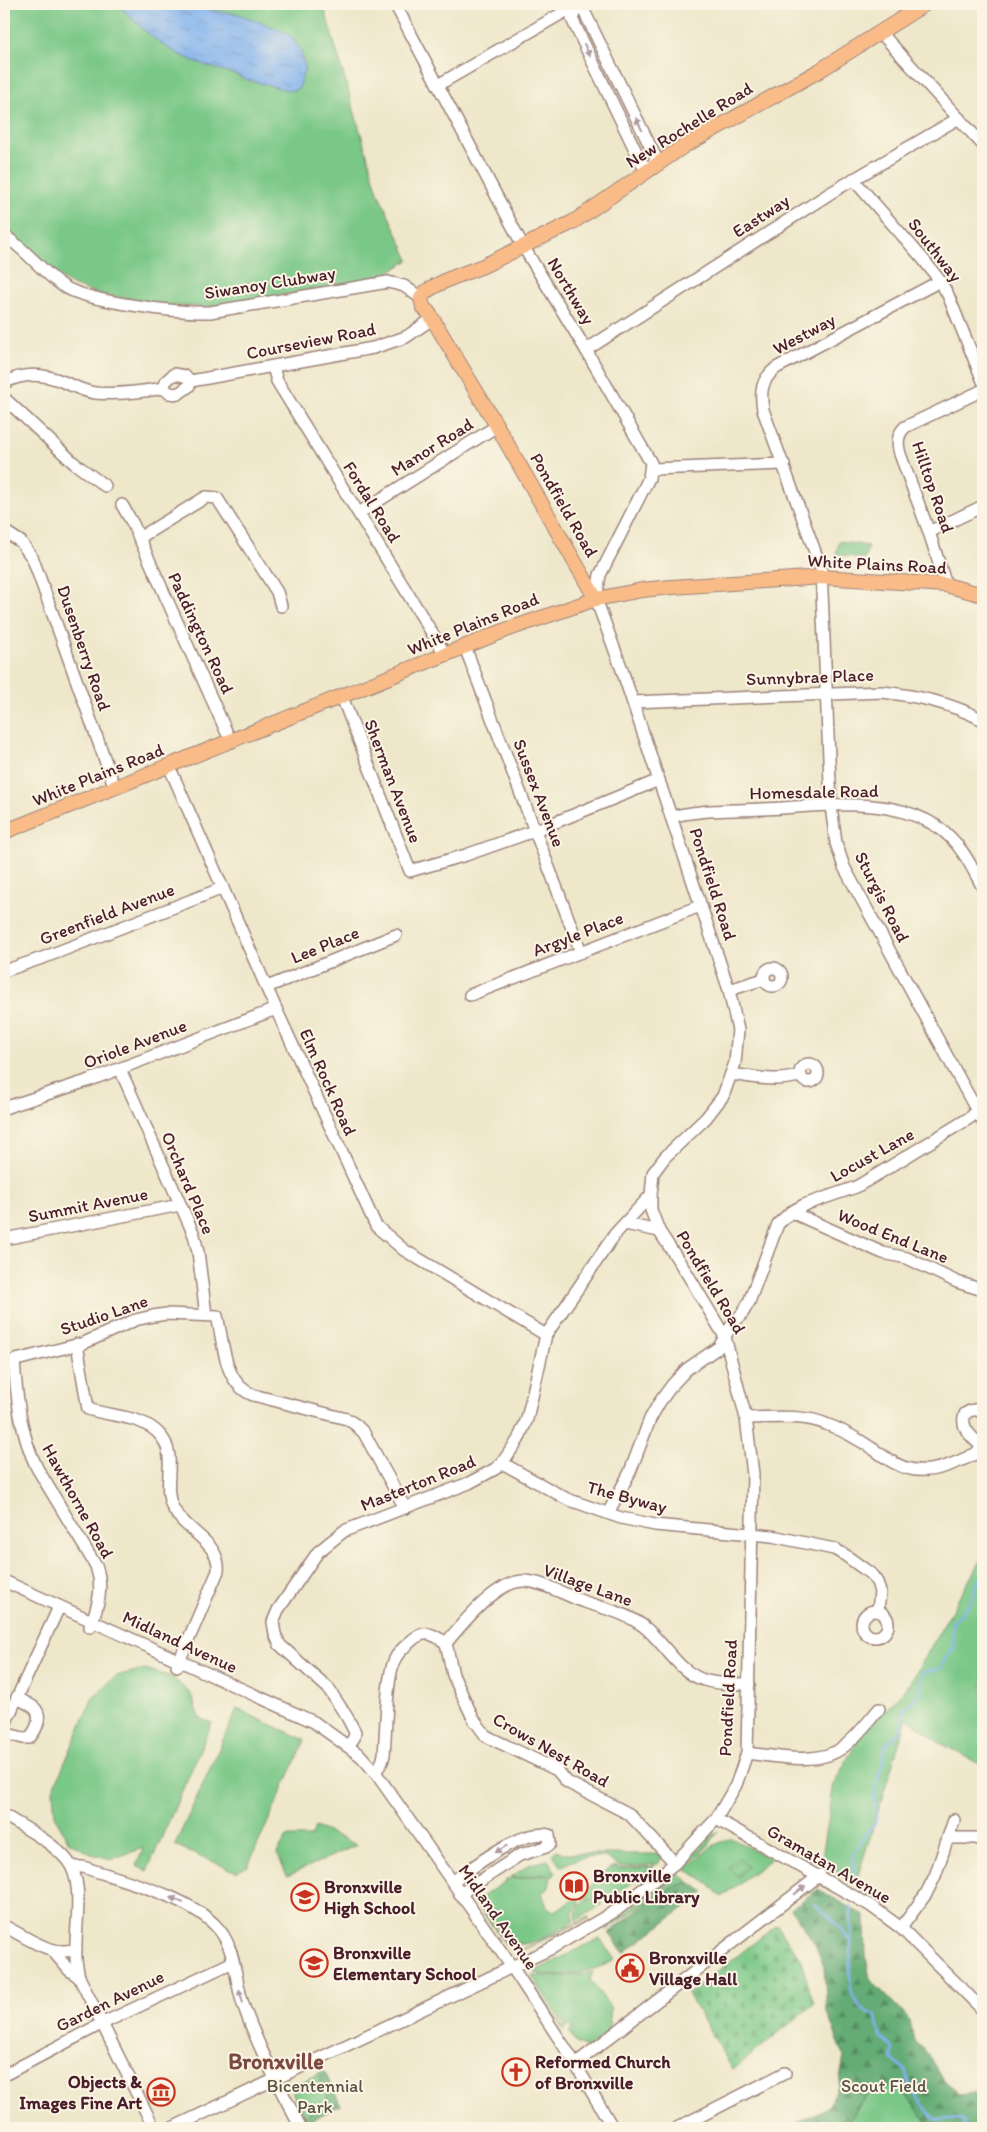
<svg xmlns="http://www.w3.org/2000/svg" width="987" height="2132" font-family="Itim,sans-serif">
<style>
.green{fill:#7ac887;stroke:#627459}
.forest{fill:url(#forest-firs);stroke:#566650}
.cemetery{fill:url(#cemetery-stones);stroke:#627459}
.garden{fill:url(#garden-furrows);stroke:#627459}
.water{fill:url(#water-ripples);stroke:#66688c}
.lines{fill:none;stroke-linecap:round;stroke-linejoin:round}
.stream{stroke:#82b2ed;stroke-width:2.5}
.minor-casing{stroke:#9c837a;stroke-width:14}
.major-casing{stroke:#9c837a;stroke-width:16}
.minor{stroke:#fff;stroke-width:11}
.major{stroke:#f9bc89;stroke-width:14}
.oneway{fill:#ae9aa0}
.labels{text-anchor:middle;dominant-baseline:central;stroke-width:4;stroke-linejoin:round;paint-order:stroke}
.street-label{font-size:18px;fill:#4a1f2b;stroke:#fcf5e5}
.poi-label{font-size:18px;font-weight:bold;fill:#4a1f2b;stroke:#fcf5e5;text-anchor:start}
.park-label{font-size:18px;fill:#585247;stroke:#fcf5e5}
.district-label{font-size:22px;font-weight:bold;fill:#7b4942;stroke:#fcf5e5}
</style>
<defs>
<pattern id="forest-firs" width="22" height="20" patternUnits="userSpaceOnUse" patternTransform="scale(1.25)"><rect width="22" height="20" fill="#63ac74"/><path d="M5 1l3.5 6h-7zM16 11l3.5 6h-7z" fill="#548b5f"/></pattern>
<pattern id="cemetery-stones" width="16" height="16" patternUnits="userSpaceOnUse" patternTransform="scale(1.25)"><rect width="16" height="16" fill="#7ac887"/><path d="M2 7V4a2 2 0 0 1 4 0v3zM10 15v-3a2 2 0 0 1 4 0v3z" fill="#6bab75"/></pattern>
<pattern id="garden-furrows" width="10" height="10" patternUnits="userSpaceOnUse" patternTransform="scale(1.25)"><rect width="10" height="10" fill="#7ac887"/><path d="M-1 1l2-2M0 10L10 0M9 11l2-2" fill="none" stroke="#6bab75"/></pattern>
<pattern id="water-ripples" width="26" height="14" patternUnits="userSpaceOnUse" patternTransform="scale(1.25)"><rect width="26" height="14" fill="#82b2ed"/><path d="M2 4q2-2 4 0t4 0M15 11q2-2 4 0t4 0" fill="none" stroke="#6c90c0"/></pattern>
</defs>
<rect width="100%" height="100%" fill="#fcf5e5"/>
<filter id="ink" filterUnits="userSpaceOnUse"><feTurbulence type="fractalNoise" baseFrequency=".02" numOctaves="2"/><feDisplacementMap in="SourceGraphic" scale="10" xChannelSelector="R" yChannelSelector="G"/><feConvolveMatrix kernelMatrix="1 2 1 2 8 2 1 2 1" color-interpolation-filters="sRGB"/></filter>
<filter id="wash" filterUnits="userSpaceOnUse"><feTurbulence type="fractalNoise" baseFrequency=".0096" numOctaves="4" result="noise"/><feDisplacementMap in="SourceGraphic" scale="20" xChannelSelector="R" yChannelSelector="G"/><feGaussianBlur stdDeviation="1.12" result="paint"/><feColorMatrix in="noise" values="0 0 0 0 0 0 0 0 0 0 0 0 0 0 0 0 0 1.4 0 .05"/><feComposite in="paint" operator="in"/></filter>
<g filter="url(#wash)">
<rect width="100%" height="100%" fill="#eee7ca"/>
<!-- green -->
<g class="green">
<polygon points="4,4 323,4 378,192 409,260 377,279 212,307 179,306 98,294 72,285 61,278 4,227"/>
<polygon points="839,541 868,546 865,559 836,554"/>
<polygon points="983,1556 983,1766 940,1743 907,1718 856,1882 821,1864 834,1783 862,1733 898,1698 913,1678"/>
<polygon points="145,1669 172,1677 191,1694 199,1718 212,1723 147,1871 136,1866 143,1848 112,1859 91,1854 69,1842 55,1817 53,1790 93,1697 116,1676"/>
<polygon points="237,1709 305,1740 248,1866 237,1872 175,1845"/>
<polygon points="316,1827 357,1845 287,1876 277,1853 287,1837 311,1837"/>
<polygon points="718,1831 709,1845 685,1868 684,1863 711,1836"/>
<polygon points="731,1838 771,1859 721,1897 711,1886 686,1869 712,1846"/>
<path d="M556 1850 565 1854H660L662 1858 658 1864 620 1867 606 1857C590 1857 574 1857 562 1867L552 1854Z"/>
<path d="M548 1860 556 1873 552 1876C535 1870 526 1880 511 1877L530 1864Z"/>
<path d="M614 1866 620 1869 655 1866 606 1902 595 1897 583 1900 581 1897 583 1895 582 1893C595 1883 600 1873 614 1866Z"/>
<polygon points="674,1873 679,1873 647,1901 607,1930 606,1929"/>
<path d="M540 1875 551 1878 549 1887 542 1893 547 1907 554 1911 573 1900 574 1901 577 1899 580 1902 573 1912V1922C555 1931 531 1949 511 1943L479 1899 510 1878 518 1879Z"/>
<polygon points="680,1875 689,1882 670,1888 665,1893 660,1892"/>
<polygon points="472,1894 474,1896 508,1946 507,1946 472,1897"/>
<path d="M595 1899 603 1904 576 1921C574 1908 582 1900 595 1899Z"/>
<polygon points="589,1917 590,1918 522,1950"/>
<polygon points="863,1928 863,1972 974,2128 791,2128 829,2107 841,2085"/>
<path d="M600 1938 615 1960C597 1971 553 1981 533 1972Z"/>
<polygon points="593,1972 590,1980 611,2008 608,2033 586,2049 585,2047 577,2044 569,2032 573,2029 570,2025 566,2028 532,1976 569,1976"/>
<polygon points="531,1980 565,2030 564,2031 530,1981"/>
<polygon points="324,2071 341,2105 307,2122 291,2090 292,2087"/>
</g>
<!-- forest -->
<g class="forest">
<polygon points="689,1882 705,1892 624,1953 609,1933 660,1892 665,1893 670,1888"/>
<polygon points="818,1889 865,1916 866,1957 870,1979 910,2020 914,2042 924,2049 945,2082 960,2094 974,2092 983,2100 983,2128 932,2128 898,2086 869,2091 845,2128 786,2128 828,2107 839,2085 844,2056 827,2013 824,1967 815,1944 791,1909"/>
<polygon points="324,2071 341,2105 307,2122 305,2120 311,2110 320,2110 328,2102 327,2091 320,2084 319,2073"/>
</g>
<!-- cemetery -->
<polygon class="cemetery" points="777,1925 800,1958 814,2004 733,2070 688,1994"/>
<!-- garden -->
<polygon class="garden" points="738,1857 748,1867 738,1877 728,1867"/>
<!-- water -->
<path class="water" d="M118 4H200L208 10 238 14 276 28 291 36 301 51 305 68 299 88 292 91C278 88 262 83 248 80 243 79 239 75 234 74 178 58 158 47 118 4Z"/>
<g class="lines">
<!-- stream -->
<g class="stream">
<path d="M855 1883 852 1853 874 1824 876 1814 874 1796 883 1763 885 1746 901 1729 903 1710 919 1695 923 1672 940 1669 945 1659 954 1648 952 1623C958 1616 966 1609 971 1601 975 1591 975 1583 983 1575"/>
<polyline points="814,1904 834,1921 851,1942"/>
<path d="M851 1906C850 1918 852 1930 851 1942 851 1968 842 2006 875 2015L881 2037 893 2048 892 2059 905 2070 912 2090 933 2118 937 2120 961 2118 964 2122 962 2128"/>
</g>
</g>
</g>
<g filter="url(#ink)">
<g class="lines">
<!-- minor casing -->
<g class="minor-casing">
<g id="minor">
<polyline points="578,5 584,11 656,158 652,169 642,164 572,19 578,4"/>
<polyline points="881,33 983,145"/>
<polyline points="438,85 559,15 580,4"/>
<polyline points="853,179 923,259 940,281 948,295 983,381"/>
<path d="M4 236C21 244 44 274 63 286 87 302 179 313 210 312L388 282 404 286 421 298"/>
<path d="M940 281 776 368C761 380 760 392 763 410L821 568 831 806 836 843 844 867 983 1122"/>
<polyline points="586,350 832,192 959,118"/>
<polyline points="273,367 277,381 445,654"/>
<polygon points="174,374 185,376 191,381 189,386 178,394 169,393 164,388 165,382"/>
<polyline points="191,381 373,348 406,337 432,319"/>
<path d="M4 383C24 372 46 374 66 383 76 387 85 392 95 393 118 395 141 392 164 388"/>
<polyline points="4,398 74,463 105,486"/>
<polyline points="652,469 784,464"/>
<polyline points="122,505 133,524 231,742"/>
<polyline points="359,513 497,426"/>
<polyline points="4,531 21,542 33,559 115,788"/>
<polyline points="929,532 983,506"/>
<polyline points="139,538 206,497 217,498 277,592 281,606"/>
<path d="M946 585 929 532 900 454C897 443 897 435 905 427L983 390"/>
<polyline points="465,647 581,952"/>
<polyline points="342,697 410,871 466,855 534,831 659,780"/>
<path d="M633 702 882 692C918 696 951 703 983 720"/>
<polyline points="169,766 276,1009 376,1226 404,1250 546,1335"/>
<path d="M671 817C700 809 732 811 762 809 804 807 847 801 888 808 905 811 924 818 938 827 960 842 971 865 983 888"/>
<circle cx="773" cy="977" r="9"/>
<polyline points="4,971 45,957 223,888"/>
<polyline points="267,987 396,935"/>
<polyline points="729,990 764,979"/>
<polyline points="470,995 700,906"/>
<circle cx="809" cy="1073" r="9"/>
<polyline points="120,1069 194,1235 198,1252 206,1315"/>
<path d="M731 1074C754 1077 778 1083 801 1075"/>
<polyline points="4,1108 90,1080 276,1009"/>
<polyline points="791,1212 883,1253 907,1258 957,1282 983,1290"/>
<polyline points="625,1224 659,1231"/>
<polyline points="4,1239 180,1205"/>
<path d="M77 1344 88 1409C111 1417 143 1415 160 1435 179 1456 161 1485 173 1508 185 1532 221 1542 218 1571L177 1666"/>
<path d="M14 1361C17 1399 20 1433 37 1468L96 1566C104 1588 98 1606 90 1627"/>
<path d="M4 1363 84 1343 135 1320 153 1316 166 1314 217 1316C224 1343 223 1383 253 1395L347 1419 356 1425 364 1433 405 1508"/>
<path d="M983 1414C978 1408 971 1409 965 1414 959 1429 974 1438 983 1448"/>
<path d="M746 1418C771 1418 802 1414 826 1424 843 1430 858 1439 873 1449 885 1457 896 1466 910 1469 935 1475 962 1460 983 1450"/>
<polyline points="502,1463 567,1499 621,1518 655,1525 772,1536 834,1549 845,1555 871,1574 877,1582 880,1592 878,1611"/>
<polyline points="608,1513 630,1472 650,1419 659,1403 672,1385 687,1369 719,1347 733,1323 742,1314 749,1302 778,1224 791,1212 804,1205 856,1187 878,1174 971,1117 983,1103"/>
<polyline points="4,1581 314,1722 361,1756 375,1772 397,1803 512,1967 571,2057 613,2128"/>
<circle cx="875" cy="1624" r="13"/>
<path d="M446 1643C462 1624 498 1579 525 1581 542 1582 562 1593 579 1600 601 1608 622 1611 642 1625 664 1641 677 1672 704 1680 718 1685 734 1683 749 1684"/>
<polyline points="446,1643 453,1675 473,1718 486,1736 557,1770 567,1782 629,1814 675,1863"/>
<polyline points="4,1726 59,1607"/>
<path d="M4 1733 23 1738H29C37 1730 44 1714 32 1706 27 1703 22 1701 17 1697"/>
<polyline points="348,1746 354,1738 355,1732 347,1717 328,1688 280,1645 275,1634 273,1622 278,1610 318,1552 344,1531 469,1483 495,1469 502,1463 518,1440 527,1419 546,1335 615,1234 651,1195"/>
<path d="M747 1753C774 1756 818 1766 842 1748 856 1738 867 1723 879 1709"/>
<path d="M375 1772 382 1762 384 1755C386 1733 386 1677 395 1659 398 1652 404 1647 410 1642 424 1629 432 1633 446 1643"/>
<path d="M4 1815C24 1828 51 1841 67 1860 86 1883 74 1929 76 1958 76 1964 78 1971 79 1977L154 2128"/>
<polyline points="716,1819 871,1906 901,1928 983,2010"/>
<polyline points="948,1838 975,1838 983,1840"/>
<path d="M72 1867H83C124 1881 185 1895 215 1925 237 1946 234 1981 244 2007 259 2049 280 2089 301 2128"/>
<path d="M452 1882C474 1867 521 1828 549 1835L550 1844 546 1847 520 1855 460 1894"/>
<path d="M4 1926C25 1936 52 1958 76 1949"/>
<polyline points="901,1928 926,1894 935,1876 954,1820"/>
<polyline points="52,1950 69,1970 79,1977"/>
<polyline points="575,2064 820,1875"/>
<polyline points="4,2075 101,2024 233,1962"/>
<polyline points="172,2128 552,1948 617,1910 675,1863 716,1819 736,1785 747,1753 753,1474 746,1418 725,1337 688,1275 659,1231 651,1210 651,1195 653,1173 665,1157 706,1118 723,1096 735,1063 738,1030 729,990 621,667 596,599 600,575 649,478 651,463 586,350 523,246 395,4"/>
<polyline points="677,2128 785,2073"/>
</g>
</g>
<!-- major casing -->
<g class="major-casing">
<g id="major">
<polyline points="596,599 497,426 429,313 423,307 421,298 424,293 433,287 449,279 483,266 573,222 684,146 817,72 925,4"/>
<polyline points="4,832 506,630 596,599 642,590 672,587 822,577 946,585 983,595"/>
</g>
</g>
<!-- minor -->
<use href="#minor" class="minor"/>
<!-- major -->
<use href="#major" class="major"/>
</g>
<!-- one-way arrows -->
<defs><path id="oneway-solid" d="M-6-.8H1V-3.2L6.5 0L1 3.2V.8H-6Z" transform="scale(1.25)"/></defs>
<g class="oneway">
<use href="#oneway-solid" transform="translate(587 50) rotate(64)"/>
<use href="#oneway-solid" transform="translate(639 124) rotate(-116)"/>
<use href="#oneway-solid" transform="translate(501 1849) rotate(149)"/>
<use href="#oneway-solid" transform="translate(800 1890) rotate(-38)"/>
<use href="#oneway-solid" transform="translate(177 1900) rotate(-156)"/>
<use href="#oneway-solid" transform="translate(241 1996) rotate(-105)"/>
</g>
</g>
<!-- icons -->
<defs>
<g id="library-ring" transform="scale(1.4375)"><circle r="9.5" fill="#fcf5e5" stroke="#c8321e" stroke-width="1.5"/><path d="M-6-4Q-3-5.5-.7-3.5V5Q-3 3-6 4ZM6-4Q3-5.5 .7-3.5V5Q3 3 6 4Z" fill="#c8321e"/></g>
<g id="school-ring" transform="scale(1.4375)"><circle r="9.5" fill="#fcf5e5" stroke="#c8321e" stroke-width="1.5"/><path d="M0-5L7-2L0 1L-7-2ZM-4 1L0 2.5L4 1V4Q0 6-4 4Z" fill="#c8321e"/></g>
<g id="civic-ring" transform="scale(1.4375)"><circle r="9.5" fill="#fcf5e5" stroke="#c8321e" stroke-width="1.5"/><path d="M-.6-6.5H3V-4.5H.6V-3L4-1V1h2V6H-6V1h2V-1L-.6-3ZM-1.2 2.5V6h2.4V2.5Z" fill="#c8321e"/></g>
<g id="church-ring" transform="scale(1.4375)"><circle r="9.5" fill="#fcf5e5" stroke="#c8321e" stroke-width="1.5"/><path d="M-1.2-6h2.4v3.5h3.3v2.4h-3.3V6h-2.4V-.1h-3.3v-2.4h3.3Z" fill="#c8321e"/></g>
<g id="museum-ring" transform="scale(1.4375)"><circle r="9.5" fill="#fcf5e5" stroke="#c8321e" stroke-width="1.5"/><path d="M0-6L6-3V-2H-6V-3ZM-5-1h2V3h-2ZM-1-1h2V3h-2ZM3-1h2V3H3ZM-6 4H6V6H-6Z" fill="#c8321e"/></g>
</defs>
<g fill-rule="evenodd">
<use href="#library-ring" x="574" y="1886"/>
<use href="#school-ring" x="305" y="1897"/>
<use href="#school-ring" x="314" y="1963"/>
<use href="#civic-ring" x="630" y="1968"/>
<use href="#church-ring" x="516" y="2072"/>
<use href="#museum-ring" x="161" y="2092"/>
</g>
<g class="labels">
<!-- street labels -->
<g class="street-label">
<text transform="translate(689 125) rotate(-32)">New Rochelle Road</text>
<text transform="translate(761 216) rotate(-33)">Eastway</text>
<text transform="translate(935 250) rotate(52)">Southway</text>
<text transform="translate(270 283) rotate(-9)">Siwanoy Clubway</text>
<text transform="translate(571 291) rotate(59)">Northway</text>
<text transform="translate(804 334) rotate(-28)">Westway</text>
<text transform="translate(311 341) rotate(-11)">Courseview Road</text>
<text transform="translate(432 447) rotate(-32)">Manor Road</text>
<text transform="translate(933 487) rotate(71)">Hilltop Road</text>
<text transform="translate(372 502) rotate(58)">Fordal Road</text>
<text transform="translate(564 505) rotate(60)">Pondfield Road</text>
<text transform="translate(877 564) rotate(3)">White Plains Road</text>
<text transform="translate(473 624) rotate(-22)">White Plains Road</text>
<text transform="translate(201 633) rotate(65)">Paddington Road</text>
<text transform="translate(84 648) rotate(71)">Dusenberry Road</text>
<text transform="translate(810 677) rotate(-2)">Sunnybrae Place</text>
<text transform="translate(98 775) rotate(-22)">White Plains Road</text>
<text transform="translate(393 781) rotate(69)">Sherman Avenue</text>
<text transform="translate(814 792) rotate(-1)">Homesdale Road</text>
<text transform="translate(539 793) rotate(69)">Sussex Avenue</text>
<text transform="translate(713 884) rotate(72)">Pondfield Road</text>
<text transform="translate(882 897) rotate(63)">Sturgis Road</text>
<text transform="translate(107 914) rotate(-21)">Greenfield Avenue</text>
<text transform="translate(578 934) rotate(-21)">Argyle Place</text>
<text transform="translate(325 945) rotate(-22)">Lee Place</text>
<text transform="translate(135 1044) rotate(-21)">Oriole Avenue</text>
<text transform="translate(328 1082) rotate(66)">Elm Rock Road</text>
<text transform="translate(872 1155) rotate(-29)">Locust Lane</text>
<text transform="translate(188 1183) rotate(67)">Orchard Place</text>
<text transform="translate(88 1205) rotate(-11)">Summit Avenue</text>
<text transform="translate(893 1236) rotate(22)">Wood End Lane</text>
<text transform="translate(711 1282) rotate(59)">Pondfield Road</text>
<text transform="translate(104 1315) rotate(-19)">Studio Lane</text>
<text transform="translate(418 1483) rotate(-22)">Masterton Road</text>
<text transform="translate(627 1497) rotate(15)">The Byway</text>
<text transform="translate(78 1501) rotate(61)">Hawthorne Road</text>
<text transform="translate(588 1585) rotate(20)">Village Lane</text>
<text transform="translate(180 1642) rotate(25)">Midland Avenue</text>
<text transform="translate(728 1698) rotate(-87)">Pondfield Road</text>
<text transform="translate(551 1750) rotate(30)">Crows Nest Road</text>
<text transform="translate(829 1864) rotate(30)">Gramatan Avenue</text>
<text transform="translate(498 1917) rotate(55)">Midland Avenue</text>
<text transform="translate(110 2001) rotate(-26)">Garden Avenue</text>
</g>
<!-- poi labels -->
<g class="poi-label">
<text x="593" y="1876">Bronxville<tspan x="593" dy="21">Public Library</tspan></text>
<text x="324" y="1887">Bronxville<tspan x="324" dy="21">High School</tspan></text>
<text x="333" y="1953">Bronxville<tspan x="333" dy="21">Elementary School</tspan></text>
<text x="649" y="1958">Bronxville<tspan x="649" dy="21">Village Hall</tspan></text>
<text x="535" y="2062">Reformed Church<tspan x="535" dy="21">of Bronxville</tspan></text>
<text x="142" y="2082" text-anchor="end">Objects &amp;<tspan x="142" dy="21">Images Fine Art</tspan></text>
</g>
<!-- park labels -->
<g class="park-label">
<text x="315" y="2086">Bicentennial<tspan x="315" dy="21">Park</tspan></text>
<text x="884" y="2086">Scout Field</text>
</g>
<!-- district labels -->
<g class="district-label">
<text x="276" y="2061">Bronxville</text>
</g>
</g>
<!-- margin -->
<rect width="987" height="2132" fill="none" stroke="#fcf5e5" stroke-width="20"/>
</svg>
